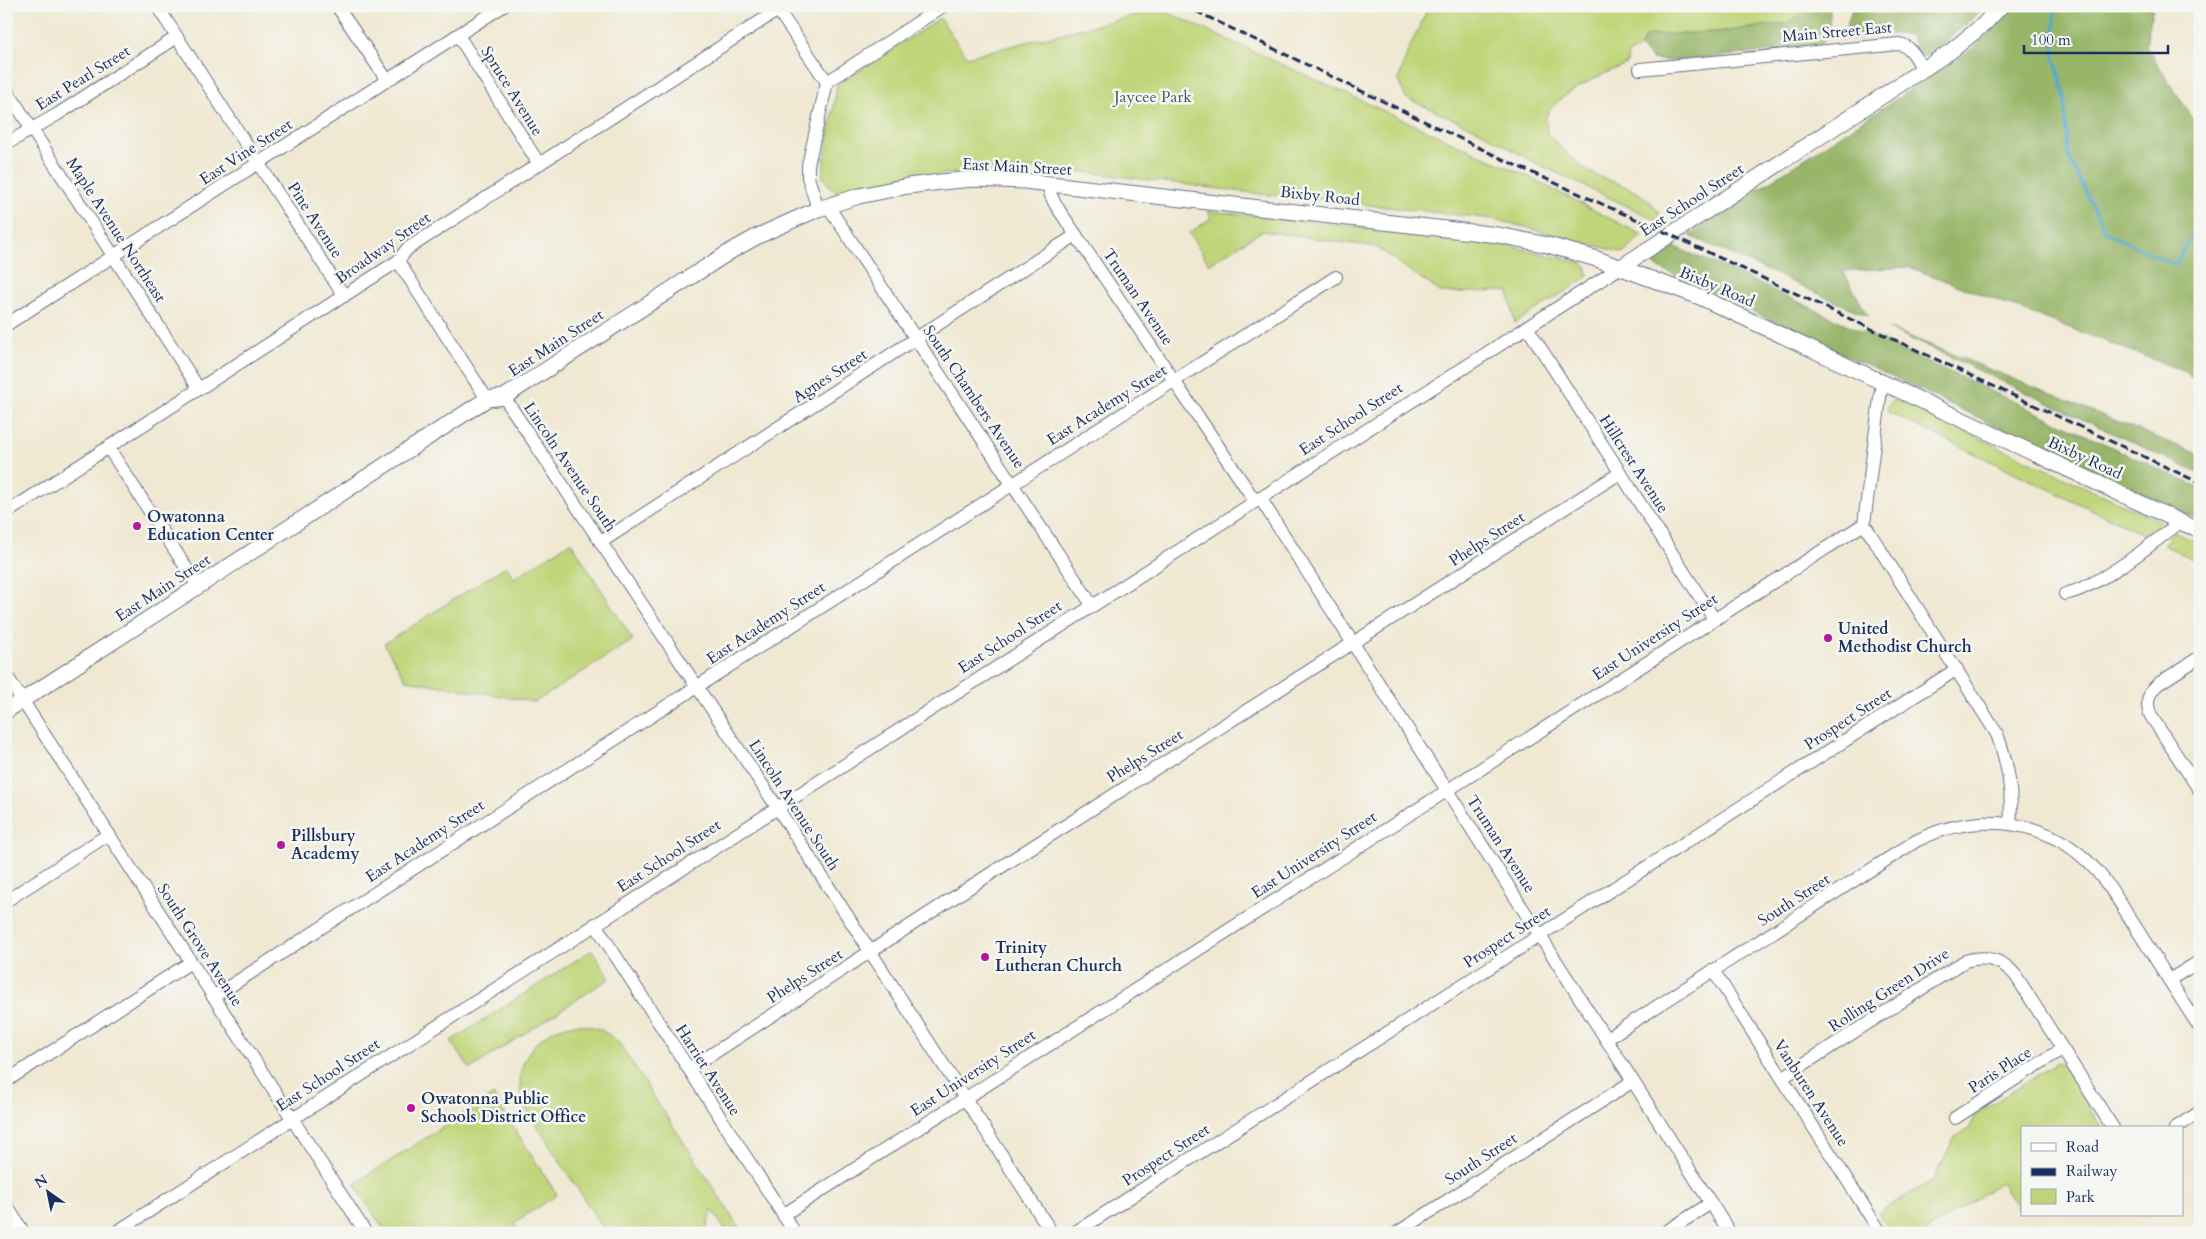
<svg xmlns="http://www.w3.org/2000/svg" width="2206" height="1239" font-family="Cardo,serif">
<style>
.green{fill:#c0d579;stroke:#6e826c}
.forest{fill:#98b669;stroke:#5a7264}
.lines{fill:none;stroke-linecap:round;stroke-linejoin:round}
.stream{stroke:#53a7cf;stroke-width:3}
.minor-casing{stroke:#667087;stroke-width:14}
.major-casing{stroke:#667087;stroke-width:17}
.minor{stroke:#fff;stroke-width:12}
.major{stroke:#fff;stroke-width:15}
.rail{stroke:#1b2f5e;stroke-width:3;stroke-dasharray:8 4;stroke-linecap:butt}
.poi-dot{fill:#b5179e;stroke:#f6f6f2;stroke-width:2}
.labels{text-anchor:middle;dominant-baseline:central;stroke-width:5;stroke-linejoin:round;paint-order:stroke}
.street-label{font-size:16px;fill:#1b2f5e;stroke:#f6f6f2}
.park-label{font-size:16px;fill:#445865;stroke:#f6f6f2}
.poi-label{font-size:16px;font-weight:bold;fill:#1b2f5e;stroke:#f6f6f2;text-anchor:start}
</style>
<rect width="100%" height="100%" fill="#f6f6f2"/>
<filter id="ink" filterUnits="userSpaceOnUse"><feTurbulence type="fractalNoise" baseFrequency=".02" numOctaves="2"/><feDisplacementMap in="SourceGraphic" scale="10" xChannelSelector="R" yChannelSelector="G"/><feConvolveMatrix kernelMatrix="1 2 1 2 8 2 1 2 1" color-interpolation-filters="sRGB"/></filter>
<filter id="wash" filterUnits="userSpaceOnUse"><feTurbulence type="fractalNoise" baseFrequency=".0096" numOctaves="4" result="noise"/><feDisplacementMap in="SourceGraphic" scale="20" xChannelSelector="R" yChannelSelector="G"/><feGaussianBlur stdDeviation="1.12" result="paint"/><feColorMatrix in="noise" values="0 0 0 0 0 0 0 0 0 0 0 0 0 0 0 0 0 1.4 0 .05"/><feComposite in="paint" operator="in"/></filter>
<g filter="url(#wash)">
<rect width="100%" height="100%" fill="#f0e8d2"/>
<!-- green -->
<g class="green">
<path d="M1434 6H1806L1798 16 1787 23 1728 31 1645 37 1640 47 1628 54 1627 64C1608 71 1551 97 1546 117 1545 121 1547 128 1547 133 1560 146 1574 162 1590 172 1596 176 1604 178 1611 181 1639 191 1652 199 1667 225L1532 161 1480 131 1406 98 1398 81 1408 51 1427 10Z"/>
<polygon points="1160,9 1529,177 1642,235 1624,253 1494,219 1298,197 1268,195 1054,168 989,170 913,177 835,192 822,177 837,85 940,18 967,57"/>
<polygon points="1208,211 1464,238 1511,246 1581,263 1586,266 1588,274 1585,279 1515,323 1508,291 1442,293 1376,247 1262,231 1209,264 1189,233 1211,218"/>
<polygon points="1892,400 1901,402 2159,521 2159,525 2149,537 1888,412 1888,406"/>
<polygon points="2174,531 2200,543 2200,562 2163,545"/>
<polygon points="571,542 633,640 535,702 406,680 384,644 506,566 514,578"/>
<polygon points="592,950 610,978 470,1069 451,1041"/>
<path d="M570 1025C589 1023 606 1030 619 1043L739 1227 727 1233 712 1210 705 1233H606L526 1109C509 1072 530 1033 570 1025Z"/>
<polygon points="2057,1063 2063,1066 2102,1128 2022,1128 2022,1209 2019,1211 2001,1182 1923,1233 1891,1233 1878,1213 1933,1180 1955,1137 1969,1129 1976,1114"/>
<polygon points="493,1095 557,1195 514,1223 520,1233 386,1233 354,1184"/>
</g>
<!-- forest -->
<g class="forest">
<polygon points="1806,6 1830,6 1829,36 1822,43 1809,48 1670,61 1652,59 1640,47 1645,37 1651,35 1728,31 1787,23 1798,16"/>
<polygon points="1853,6 1987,6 1934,51 1922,57 1909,34 1873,34 1852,40 1846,28"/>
<polygon points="2014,6 2153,6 2146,46 2200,130 2200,384 2186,372 1909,267 1843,271 1868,316 1688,235 1971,50 2001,22"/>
<polygon points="1672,246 1725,268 2200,488 2200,521 1655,266 1653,258 1657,252"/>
<polygon points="1888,328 2200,455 2200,474"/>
</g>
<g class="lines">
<!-- stream -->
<polyline class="stream" points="2055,6 2054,58 2064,92 2068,156 2106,233 2175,265 2191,237 2200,244"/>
</g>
</g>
<g filter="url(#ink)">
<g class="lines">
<!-- minor casing -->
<g class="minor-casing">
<g id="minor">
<polyline points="157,6 344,296"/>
<polyline points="337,6 387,80"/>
<polyline points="458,35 539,164"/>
<path d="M1640 69 1899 44C1912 46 1917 60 1923 70"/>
<polyline points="827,82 943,6"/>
<polyline points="6,89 199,389"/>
<polyline points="6,144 58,114 177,37"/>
<polyline points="1050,184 1050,193 1055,204 1255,501"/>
<polyline points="828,206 1092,605"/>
<polyline points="818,209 808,177 808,165 827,82"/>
<polyline points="398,261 487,399"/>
<polyline points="6,325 503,6"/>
<polyline points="1527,327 1714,619"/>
<polyline points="504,397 777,807 1052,1233"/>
<polyline points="108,447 198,586"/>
<polyline points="1260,498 1730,1233"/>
<polyline points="6,513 398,261 407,249 778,10 827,82"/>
<path d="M1864 524 1997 734C2008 764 2013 791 2010 824"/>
<polyline points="1864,524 1882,382"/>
<polyline points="601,542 1076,235"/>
<path d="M2065 594C2099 587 2152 544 2180 522"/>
<path d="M2200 657 2158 684C2148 693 2145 703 2151 716L2200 791"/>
<polyline points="6,675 366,1233"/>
<polyline points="6,901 109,834"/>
<polyline points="595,924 795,1233"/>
<polyline points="1713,970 1881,1233"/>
<polyline points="2169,980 2200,961"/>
<polyline points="213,997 1336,277"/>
<path d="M1606 1039 1916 841C1971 813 2038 816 2085 859 2106 878 2120 903 2135 926 2156 960 2178 994 2200 1028"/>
<polyline points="689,1069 1018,856 1620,473"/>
<path d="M1782 1078 1965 961C1985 955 2002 959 2016 976L2113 1128"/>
<polyline points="6,1081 191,962"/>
<polyline points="1955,1118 2062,1049"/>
<polyline points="2175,1128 2200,1112"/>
<polyline points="6,1205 24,1233"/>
<polyline points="783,1215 1864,524"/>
<polyline points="115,1233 1621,267"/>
<polyline points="1074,1233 1957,669"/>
<polyline points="1397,1233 1633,1081"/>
<polyline points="1664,1233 1711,1203"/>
</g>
</g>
<!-- major casing -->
<g class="major-casing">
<g id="major">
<polyline points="1621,267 1951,51 1984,24 2001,6"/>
<polyline points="6,711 487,399 504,397 731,251 758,236 818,209 859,196 908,186 941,182 974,179 1024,181 1498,235 1548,245 1597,259 1700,297 2200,531"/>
</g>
</g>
<!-- minor -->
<use href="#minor" class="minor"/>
<!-- major -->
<use href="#major" class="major"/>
<!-- rail -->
<polyline class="rail" points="1185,6 1515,165 1671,235 2200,483"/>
</g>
</g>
<!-- markers -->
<g class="poi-dot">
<circle cx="137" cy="526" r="5"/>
<circle cx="1828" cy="638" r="5"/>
<circle cx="281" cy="845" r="5"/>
<circle cx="985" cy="957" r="5"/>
<circle cx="411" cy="1108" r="5"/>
</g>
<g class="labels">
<!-- street labels -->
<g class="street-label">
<text transform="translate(1837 32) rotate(-5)">Main Street East</text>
<text transform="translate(83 78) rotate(-32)">East Pearl Street</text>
<text transform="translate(512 91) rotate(58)">Spruce Avenue</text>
<text transform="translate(246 152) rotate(-33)">East Vine Street</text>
<text transform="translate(1017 167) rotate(3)">East Main Street</text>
<text transform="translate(1320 196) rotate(6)">Bixby Road</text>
<text transform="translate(1692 200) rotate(-33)">East School Street</text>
<text transform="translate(315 220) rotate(57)">Pine Avenue</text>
<text transform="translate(116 230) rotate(57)">Maple Avenue Northeast</text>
<text transform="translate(383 248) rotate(-35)">Broadway Street</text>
<text transform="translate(1717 287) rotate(23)">Bixby Road</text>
<text transform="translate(1138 297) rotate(56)">Truman Avenue</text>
<text transform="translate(556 343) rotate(-33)">East Main Street</text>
<text transform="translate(830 376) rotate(-33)">Agnes Street</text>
<text transform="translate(974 397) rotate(56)">South Chambers Avenue</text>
<text transform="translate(1107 405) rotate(-32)">East Academy Street</text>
<text transform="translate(1351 419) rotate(-33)">East School Street</text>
<text transform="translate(2085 458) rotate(25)">Bixby Road</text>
<text transform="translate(1634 464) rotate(57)">Hillcrest Avenue</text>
<text transform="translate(570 467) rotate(56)">Lincoln Avenue South</text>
<text transform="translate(1487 539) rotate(-33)">Phelps Street</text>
<text transform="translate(163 588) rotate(-33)">East Main Street</text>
<text transform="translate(766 623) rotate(-33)">East Academy Street</text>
<text transform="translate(1010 637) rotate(-33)">East School Street</text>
<text transform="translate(1655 637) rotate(-33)">East University Street</text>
<text transform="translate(1848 719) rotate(-33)">Prospect Street</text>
<text transform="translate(1145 756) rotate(-32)">Phelps Street</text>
<text transform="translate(794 805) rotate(57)">Lincoln Avenue South</text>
<text transform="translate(425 841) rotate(-33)">East Academy Street</text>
<text transform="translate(1501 844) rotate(57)">Truman Avenue</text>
<text transform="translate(1314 855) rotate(-33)">East University Street</text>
<text transform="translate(669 856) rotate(-33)">East School Street</text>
<text transform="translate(1794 900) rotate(-33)">South Street</text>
<text transform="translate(1507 937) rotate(-33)">Prospect Street</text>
<text transform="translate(200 945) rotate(57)">South Grove Avenue</text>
<text transform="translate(805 976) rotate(-33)">Phelps Street</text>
<text transform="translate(1889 990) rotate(-33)">Rolling Green Drive</text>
<text transform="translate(708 1070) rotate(57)">Harriet Avenue</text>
<text transform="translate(2000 1070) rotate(-33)">Paris Place</text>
<text transform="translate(973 1073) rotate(-33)">East University Street</text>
<text transform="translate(328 1075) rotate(-33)">East School Street</text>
<text transform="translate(1811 1093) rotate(57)">Vanburen Avenue</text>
<text transform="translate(1166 1155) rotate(-33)">Prospect Street</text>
<text transform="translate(1481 1159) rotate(-33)">South Street</text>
</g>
<!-- park labels -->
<g class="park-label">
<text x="1153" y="97">Jaycee Park</text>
</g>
<!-- poi labels -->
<g class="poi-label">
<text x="147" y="517">Owatonna<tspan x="147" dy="18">Education Center</tspan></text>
<text x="1838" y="629">United<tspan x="1838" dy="18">Methodist Church</tspan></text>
<text x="291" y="836">Pillsbury<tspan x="291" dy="18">Academy</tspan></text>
<text x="995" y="948">Trinity<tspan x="995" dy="18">Lutheran Church</tspan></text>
<text x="421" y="1099">Owatonna Public<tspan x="421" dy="18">Schools District Office</tspan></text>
</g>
</g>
<!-- margin -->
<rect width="2206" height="1239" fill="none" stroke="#f6f6f2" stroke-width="25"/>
<!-- legend -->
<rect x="2021" y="1126" width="162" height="90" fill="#f6f6f2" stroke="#9ea6b7"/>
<rect x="2031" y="1143" width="25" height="8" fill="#ffffff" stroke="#9ea6b7"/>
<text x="2066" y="1152" font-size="15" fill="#1b2f5e">Road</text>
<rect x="2031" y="1168" width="25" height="8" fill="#1b2f5e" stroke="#9ea6b7"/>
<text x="2066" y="1176" font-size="15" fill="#1b2f5e">Railway</text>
<rect x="2031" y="1189" width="25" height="15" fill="#c0d579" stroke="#9ea6b7"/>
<text x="2066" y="1202" font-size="15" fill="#1b2f5e">Park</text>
<!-- north arrow -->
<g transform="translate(48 1192) rotate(327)" stroke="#f6f6f2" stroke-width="4" paint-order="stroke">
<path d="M0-4L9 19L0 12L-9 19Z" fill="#1b2f5e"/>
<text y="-8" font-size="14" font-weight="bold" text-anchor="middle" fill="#1b2f5e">N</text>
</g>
<!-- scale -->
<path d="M2024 45v8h144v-8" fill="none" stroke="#1b2f5e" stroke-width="2.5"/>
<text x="2031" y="45" font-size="15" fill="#1b2f5e" stroke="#f6f6f2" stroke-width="4" paint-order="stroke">100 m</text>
</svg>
